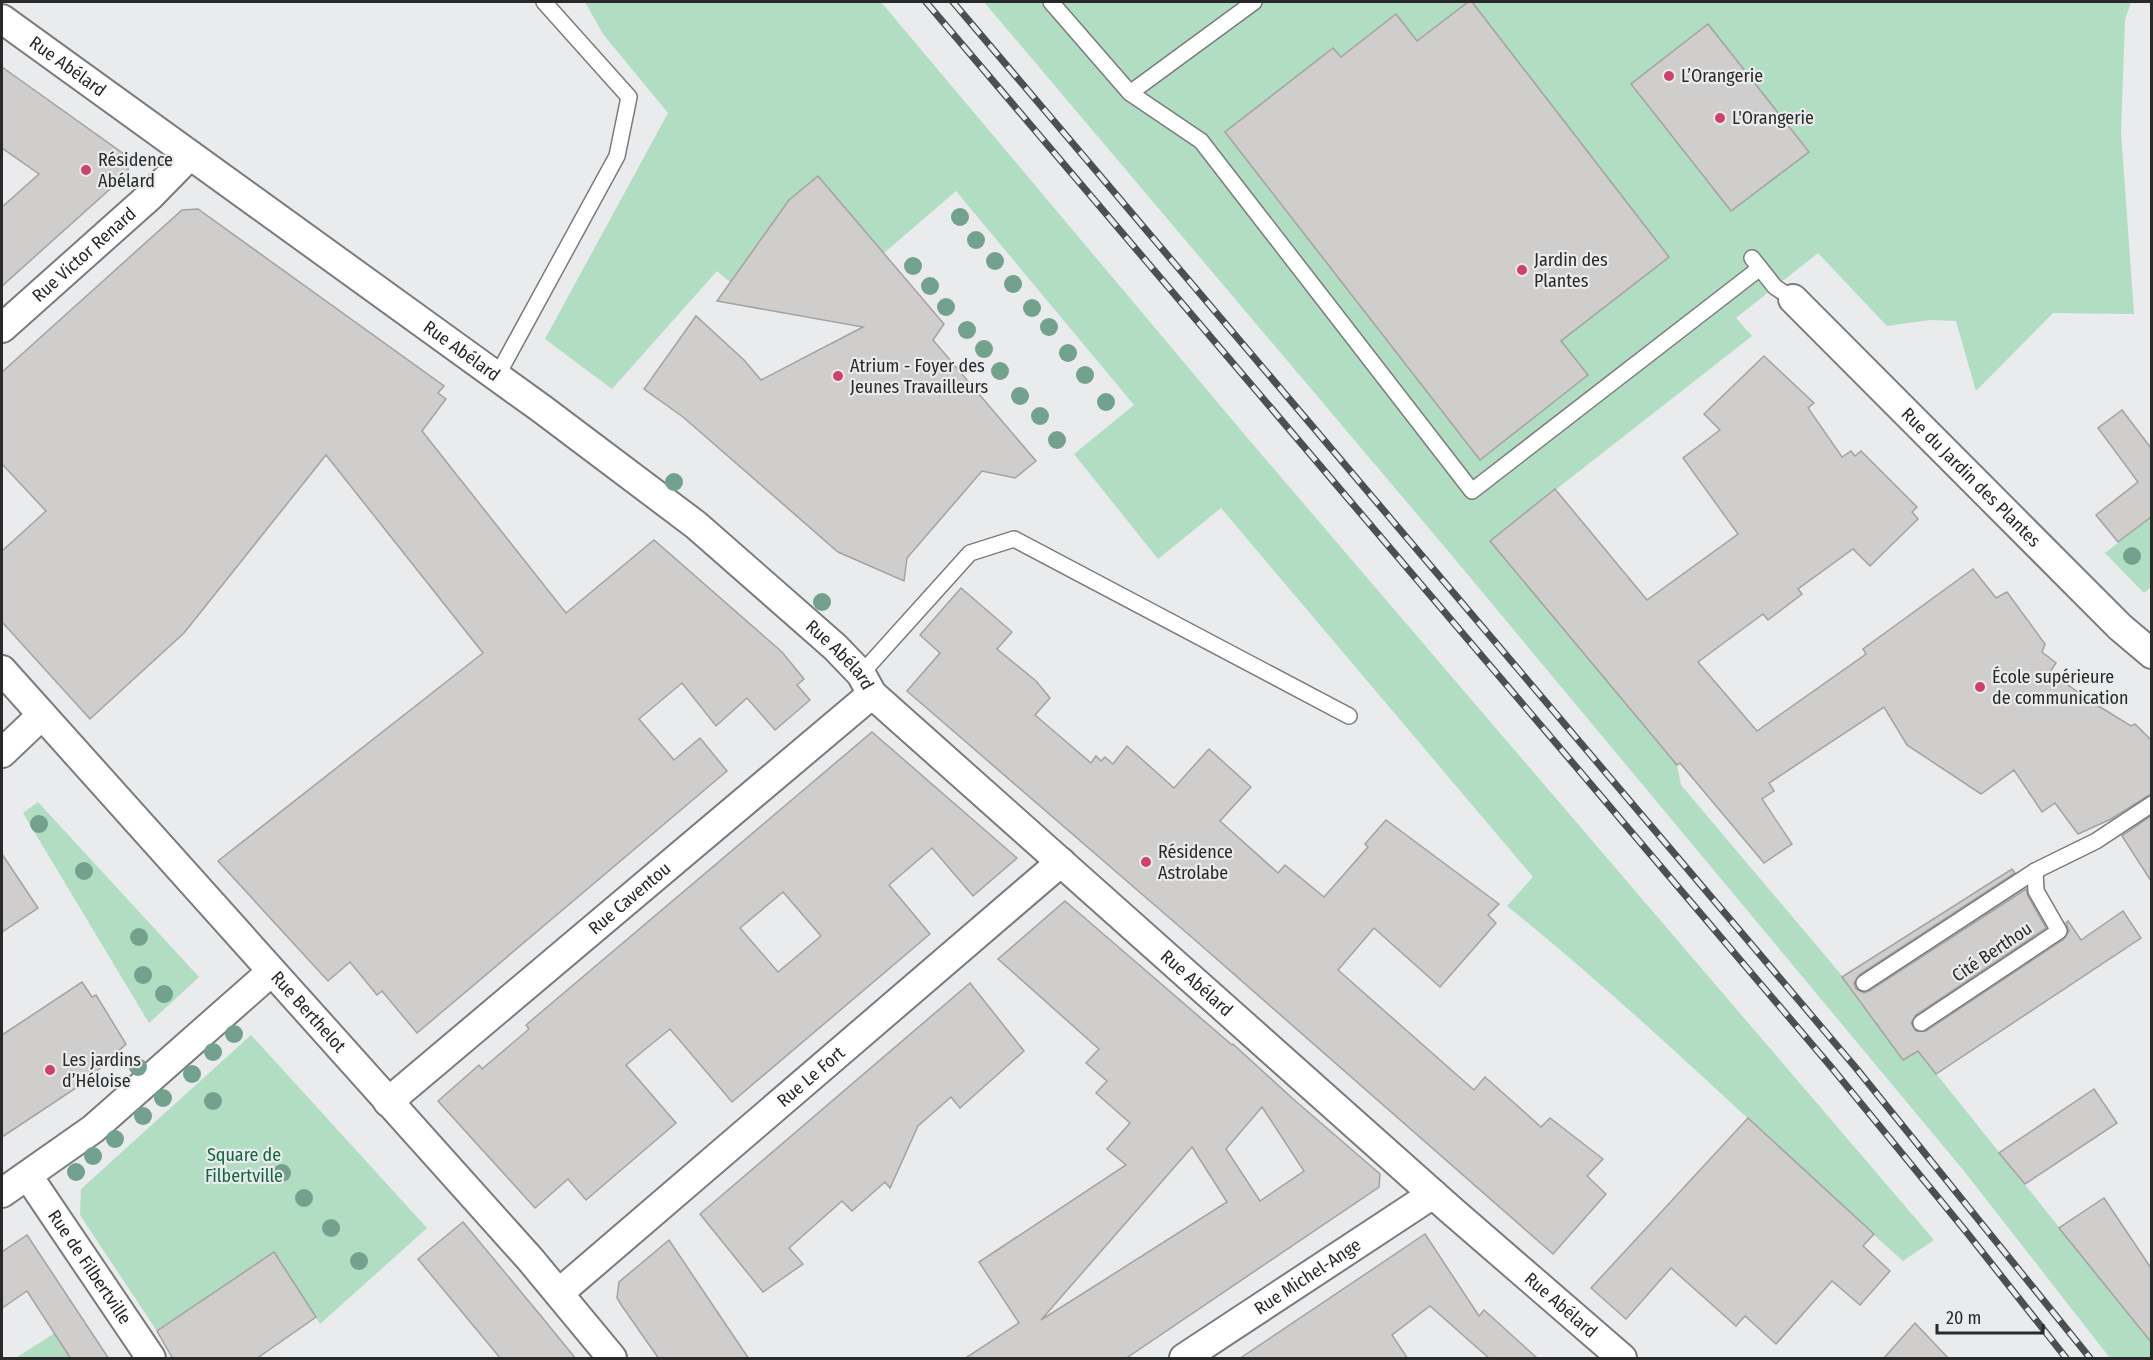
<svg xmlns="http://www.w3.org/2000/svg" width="2153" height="1360" font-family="'Fira Sans Condensed',sans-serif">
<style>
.green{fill:#b1ddc2}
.building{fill:#cfcecd;stroke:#a4a2a1;stroke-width:1.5;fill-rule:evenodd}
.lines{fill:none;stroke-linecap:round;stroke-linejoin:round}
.service-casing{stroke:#7a7b7c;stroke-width:18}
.minor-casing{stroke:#7a7b7c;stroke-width:32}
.service{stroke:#fff;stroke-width:15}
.minor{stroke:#fff;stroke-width:28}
.rail-casing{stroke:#4d4e4f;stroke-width:7}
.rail{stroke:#e9ebec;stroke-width:4.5;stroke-dasharray:14;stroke-linecap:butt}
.tree{fill:#72a28e}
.poi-dot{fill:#d04169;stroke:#e9ebec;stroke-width:2}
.labels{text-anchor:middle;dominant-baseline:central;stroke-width:4.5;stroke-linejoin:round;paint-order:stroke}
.street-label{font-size:18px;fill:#29292a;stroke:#e9ebec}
.poi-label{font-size:18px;fill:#29292a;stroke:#e9ebec;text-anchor:start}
.park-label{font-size:18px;fill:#106741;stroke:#e9ebec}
</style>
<rect width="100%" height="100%" fill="#e9ebec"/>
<!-- green -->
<g class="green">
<path d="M585 2H881L1250 441 1934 1240 1903 1261C1771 1143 1645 1017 1507 906L1533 877 1221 508 1158 559 1074 454 1134 405 956 191 884 253 818 176 789 200 730 282 717 271 612 389 545 339 668 113 603 34Z"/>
<polygon points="984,2 2131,2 2125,20 2121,132 2134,314 2053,313 1976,391 1956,321 1930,320 1887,326 1818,253 1736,318 1752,336 1490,541 1677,765 1681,785 1844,978 1903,1060 1918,1051 2151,1342 2151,1358 2110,1358 1964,1171 1449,552"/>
<polygon points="2151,517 2151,587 2144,593 2105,553"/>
<polygon points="38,802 199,977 149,1023 23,813"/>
<polygon points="251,1035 427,1228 320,1324 274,1252 157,1331 80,1215 81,1189"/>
<polygon points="81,1316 105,1352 94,1358 16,1358"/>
</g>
<!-- building -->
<g class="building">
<polygon points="1468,2 1472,2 1669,257 1561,341 1588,375 1480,460 1225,132 1333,48 1341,57 1396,14 1417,41"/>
<polygon points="1708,24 1809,152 1731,211 1631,84"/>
<polygon points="2,67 128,157 128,173 2,286 2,207 39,174 2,148"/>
<polygon points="818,176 944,324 933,340 1036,461 1015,478 982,471 907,558 904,581 838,552 683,417 644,389 696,316 744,360 761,380 863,327 717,301 789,200"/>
<polygon points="198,209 444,386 438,393 446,399 422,431 566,613 654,540 782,652 804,679 797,685 810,700 775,730 747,698 716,726 682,683 639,719 674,760 700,738 727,771 417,1033 382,991 377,995 350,962 328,981 218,861 483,653 326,455 184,633 90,719 2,622 2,551 46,511 2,464 2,372 182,210"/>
<polygon points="1764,356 1814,403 1808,408 1842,457 1851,451 1855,456 1861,451 1917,507 1912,512 1918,519 1870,566 1853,549 1798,589 1802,594 1768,620 1763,614 1698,662 1757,731 1866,654 1863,649 1973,569 1996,598 2007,592 2045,644 2042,652 2056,663 2050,672 2092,702 2131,726 2135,724 2151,740 2151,794 2111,819 2078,834 2055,803 2042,812 2014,770 1981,794 1907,745 1884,707 1769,783 1774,791 1762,799 1792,844 1764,863 1680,763 1677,765 1490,541 1555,489 1647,600 1738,534 1683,458 1720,430 1704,414"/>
<polygon points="2122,410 2151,448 2151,517 2118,542 2096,515 2138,482 2098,428"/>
<polygon points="961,588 1012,632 997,649 1036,681 1050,698 1035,715 1091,763 1096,756 1101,761 1105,757 1113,764 1127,746 1174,788 1209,749 1251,787 1220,821 1278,873 1285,865 1324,897 1368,847 1365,844 1386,820 1499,904 1488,915 1496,923 1440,987 1374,928 1338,970 1474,1090 1485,1077 1541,1127 1550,1118 1603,1159 1587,1176 1606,1194 1553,1254 1195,940 907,691 940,653 920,635"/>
<path d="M872 732 1017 858 973 896 932 848 889 885 930 934 732 1102 670 1029 626 1065 676 1123 586 1200 568 1179 535 1208 438 1101 479 1065 482 1069 529 1029 526 1025 546 1008ZM783 892 821 936 778 972 740 928Z"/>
<polygon points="2151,816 2151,881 2122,836"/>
<polygon points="2,854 38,908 2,932"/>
<polygon points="2012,869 2015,873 1859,975 1854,983 1856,989 1864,993 1869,991 2026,889 2028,896 2046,928 1916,1015 1911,1023 1916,1031 1926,1031 2064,939 2069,931 2066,923 2068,921 2081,940 2123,911 2141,938 1936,1074 1918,1051 1903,1060 1842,977"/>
<path d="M1065 901 1232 1045 1233 1044 1292 1098 1380 1174 1379 1187 1125 1359H964L1019 1323 979 1262 1126 1165 1107 1149 1130 1123 1096 1093 1107 1081 1086 1063 1099 1049 998 959ZM1262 1107 1304 1171 1260 1201 1226 1149ZM1192 1147 1227 1202 1041 1320Z"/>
<polygon points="82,982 92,997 96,995 126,1044 85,1082 2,1137 2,1035"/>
<polygon points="970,983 1024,1051 960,1108 951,1097 918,1126 890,1188 885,1182 852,1211 842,1201 789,1248 803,1264 763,1292 700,1214"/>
<polygon points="2094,1089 2117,1123 2025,1184 1999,1153"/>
<polygon points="1748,1118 1874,1234 1863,1246 1890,1271 1860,1305 1832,1281 1776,1344 1745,1316 1736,1326 1671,1268 1626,1319 1591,1288"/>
<polygon points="2104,1198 2151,1268 2151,1342 2059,1228"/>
<polygon points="463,1222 541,1316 576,1359 501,1359 418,1259"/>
<polygon points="1425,1234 1479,1316 1484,1310 1538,1359 1490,1359 1430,1306 1392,1335 1408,1359 1239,1359"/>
<polygon points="27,1235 109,1359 71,1359 27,1291 2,1308 2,1252"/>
<polygon points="669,1240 718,1313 749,1359 659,1359 622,1306 617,1298 619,1282"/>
<polygon points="274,1252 316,1317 256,1359 173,1359 157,1331"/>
<polygon points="1915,1323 1949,1359 1883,1359"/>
</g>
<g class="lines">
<!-- service casing -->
<g class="service-casing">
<g id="service">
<polyline points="1051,2 1130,93 1201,141 1472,491 1760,268"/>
<polyline points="1130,93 1254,2"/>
<polyline points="1752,258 1775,287 1793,299"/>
<polyline points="497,376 617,156 629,97 544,2"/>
<polyline points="861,674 970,553 1014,539 1349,716"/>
<polyline points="1864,983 2035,871 2096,841 2152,804"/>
<polyline points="1921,1023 2059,931 2036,891 2035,871"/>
</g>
</g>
<!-- minor casing -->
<g class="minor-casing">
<g id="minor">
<path id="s1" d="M2 19 542 409 696 525 835 647 861 674 872 694 1451 1210 1622 1358"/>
<path id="s2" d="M1793 299 2120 627 2152 654"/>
<path id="s3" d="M2 328 150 196 190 155"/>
<path id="s4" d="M2 670 530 1259 612 1358"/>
<polyline points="2,753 42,715"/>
<path id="s5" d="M388 1102 872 694"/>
<path id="s6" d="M28 1176 151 1358"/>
<polyline points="2,1193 93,1129 271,972"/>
<path id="s7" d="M559 1293 1061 862"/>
<path id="s8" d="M1184 1358 1433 1194"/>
</g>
</g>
<!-- service -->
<use href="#service" class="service"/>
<!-- minor -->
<use href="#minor" class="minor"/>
<!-- rail casing -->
<g class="rail-casing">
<g id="rail">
<polyline points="926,2 1832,1068 1968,1234 2066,1358"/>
<polyline points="953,2 1856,1068 2090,1358"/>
</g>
</g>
<!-- rail -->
<use href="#rail" class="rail"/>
</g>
<!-- trees -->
<g class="tree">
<circle cx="960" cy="217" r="9"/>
<circle cx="976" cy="240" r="9"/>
<circle cx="995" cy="261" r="9"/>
<circle cx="913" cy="266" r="9"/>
<circle cx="1013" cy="284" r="9"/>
<circle cx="930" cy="286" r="9"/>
<circle cx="946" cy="307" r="9"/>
<circle cx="1032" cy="308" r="9"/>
<circle cx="1049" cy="327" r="9"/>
<circle cx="967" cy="330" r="9"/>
<circle cx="984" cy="349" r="9"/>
<circle cx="1068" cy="353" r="9"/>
<circle cx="1000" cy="371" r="9"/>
<circle cx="1085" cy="375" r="9"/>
<circle cx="1020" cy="396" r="9"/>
<circle cx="1106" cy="402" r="9"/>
<circle cx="1040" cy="416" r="9"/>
<circle cx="1057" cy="440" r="9"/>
<circle cx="674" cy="482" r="9"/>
<circle cx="2132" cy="556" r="9"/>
<circle cx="822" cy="602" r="9"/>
<circle cx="39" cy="824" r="9"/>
<circle cx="84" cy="871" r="9"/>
<circle cx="139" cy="937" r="9"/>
<circle cx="143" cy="975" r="9"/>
<circle cx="164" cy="994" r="9"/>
<circle cx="234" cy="1034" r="9"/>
<circle cx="213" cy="1052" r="9"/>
<circle cx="138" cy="1067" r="9"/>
<circle cx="192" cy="1074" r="9"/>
<circle cx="163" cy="1098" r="9"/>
<circle cx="213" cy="1101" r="9"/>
<circle cx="143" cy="1116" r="9"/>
<circle cx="115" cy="1139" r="9"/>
<circle cx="93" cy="1156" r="9"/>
<circle cx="76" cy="1172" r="9"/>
<circle cx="282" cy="1173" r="9"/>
<circle cx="304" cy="1198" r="9"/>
<circle cx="331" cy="1228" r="9"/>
<circle cx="359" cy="1261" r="9"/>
</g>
<!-- markers -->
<g class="poi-dot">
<circle cx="1669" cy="76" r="6"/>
<circle cx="1720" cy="118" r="6"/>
<circle cx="86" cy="170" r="6"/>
<circle cx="1522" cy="270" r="6"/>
<circle cx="838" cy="376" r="6"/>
<circle cx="1980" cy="687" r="6"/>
<circle cx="1146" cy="862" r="6"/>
<circle cx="50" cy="1070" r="6"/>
</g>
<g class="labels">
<!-- street labels -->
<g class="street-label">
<text stroke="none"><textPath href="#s1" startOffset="81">Rue Abélard</textPath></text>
<text stroke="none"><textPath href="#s3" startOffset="110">Rue Victor Renard</textPath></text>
<text stroke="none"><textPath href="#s1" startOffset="567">Rue Abélard</textPath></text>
<text stroke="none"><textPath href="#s2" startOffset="252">Rue du Jardin des Plantes</textPath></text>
<text stroke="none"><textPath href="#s1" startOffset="1053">Rue Abélard</textPath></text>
<text stroke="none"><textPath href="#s5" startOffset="316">Rue Caventou</textPath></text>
<text transform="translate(1992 952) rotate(-34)">Cité Berthou</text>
<text stroke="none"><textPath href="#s1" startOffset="1539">Rue Abélard</textPath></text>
<text stroke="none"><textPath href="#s4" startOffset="459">Rue Berthelot</textPath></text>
<text stroke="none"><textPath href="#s7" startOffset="332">Rue Le Fort</textPath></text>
<text stroke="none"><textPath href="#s6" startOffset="110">Rue de Filbertville</textPath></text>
<text stroke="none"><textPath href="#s8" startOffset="148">Rue Michel-Ange</textPath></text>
<text stroke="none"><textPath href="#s1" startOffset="2025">Rue Abélard</textPath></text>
</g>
<!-- poi labels -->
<g class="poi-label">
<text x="1681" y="76">L’Orangerie</text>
<text x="1732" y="118">L'Orangerie</text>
<text x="98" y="160">Résidence<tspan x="98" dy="21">Abélard</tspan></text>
<text x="1534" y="260">Jardin des<tspan x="1534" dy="21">Plantes</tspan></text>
<text x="850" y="366">Atrium - Foyer des<tspan x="850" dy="21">Jeunes Travailleurs</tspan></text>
<text x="1992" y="677">École supérieure<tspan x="1992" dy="21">de communication</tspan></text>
<text x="1158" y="852">Résidence<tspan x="1158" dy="21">Astrolabe</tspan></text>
<text x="62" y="1060">Les jardins<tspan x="62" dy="21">d’Héloise</tspan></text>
</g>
<!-- park labels -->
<g class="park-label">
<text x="244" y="1155">Square de<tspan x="244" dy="21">Filbertville</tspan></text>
</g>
</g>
<!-- border -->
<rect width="2153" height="1360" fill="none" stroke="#29292a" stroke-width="6"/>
<!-- scale -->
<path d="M1937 1324v9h106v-9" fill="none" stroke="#29292a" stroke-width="3"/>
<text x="1946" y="1324" font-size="18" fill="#29292a" stroke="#e9ebec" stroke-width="4.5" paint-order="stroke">20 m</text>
</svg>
